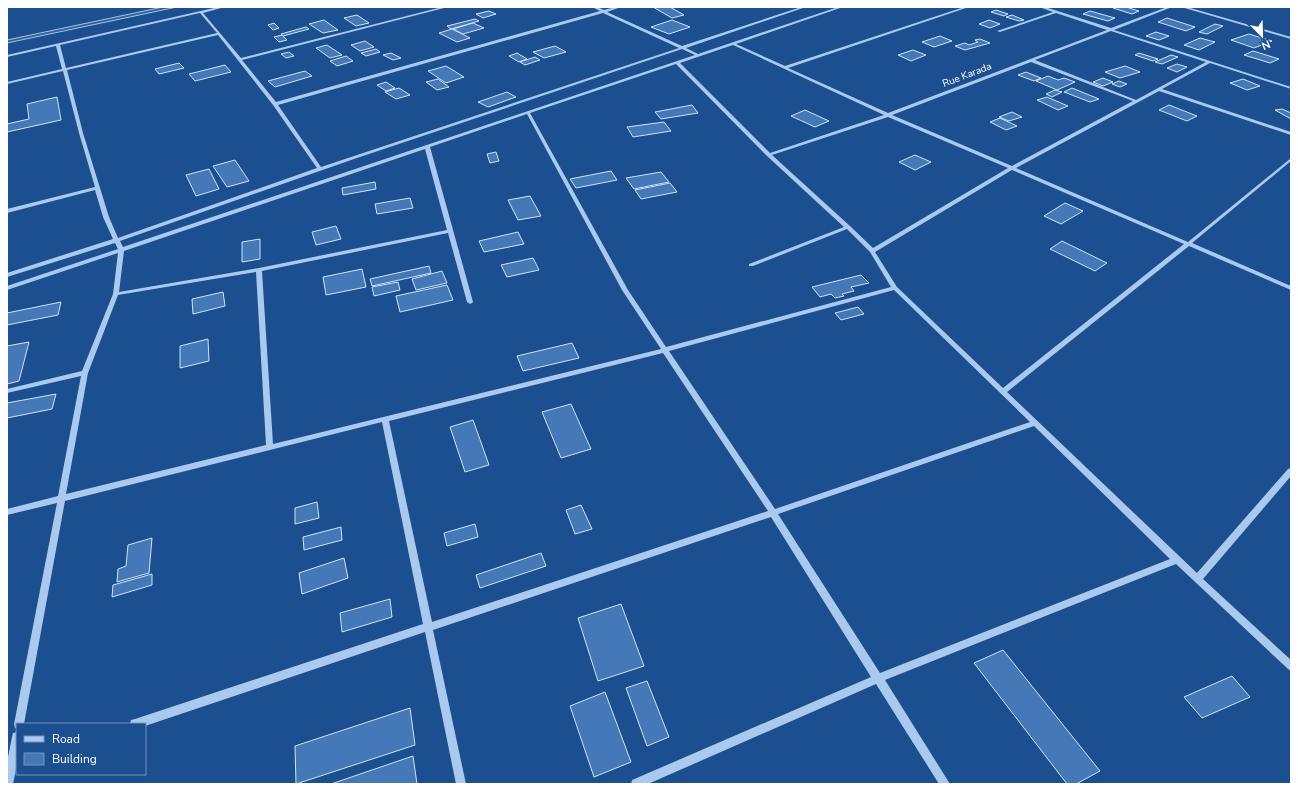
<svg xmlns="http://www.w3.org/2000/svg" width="1298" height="791" font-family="'Nunito Sans',sans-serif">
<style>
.water{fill:#3c6290;stroke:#9cc4f0}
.building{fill:#4478b7;stroke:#cfe3fa}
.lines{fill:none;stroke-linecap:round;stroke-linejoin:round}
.minor{fill:#a9c9ee;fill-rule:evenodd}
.labels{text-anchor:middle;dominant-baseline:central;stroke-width:3;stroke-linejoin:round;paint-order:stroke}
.far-street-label{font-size:10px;fill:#fff;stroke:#1b4f8f}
</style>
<rect width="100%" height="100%" fill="#1b4f8f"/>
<!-- water -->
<polygon class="water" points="163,7 177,7 7,43 7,40"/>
<!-- building -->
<g class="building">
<polygon points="653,7 670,7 684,15 672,18"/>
<polygon points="1115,7 1126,7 1139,11 1132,14 1113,8"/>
<polygon points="996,10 1008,14 1004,16 991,12"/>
<polygon points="489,11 496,14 483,18 476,14"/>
<polygon points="1090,11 1115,18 1108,21 1083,14"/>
<polygon points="357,15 369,23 356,26 344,18"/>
<polygon points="1012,15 1024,20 1019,21 1006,17"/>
<polygon points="1167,18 1195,27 1186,31 1158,22"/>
<polygon points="475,19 479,21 451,29 447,26"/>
<polygon points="324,20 338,30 323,33 309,24"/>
<polygon points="672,20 690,27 669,34 651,27"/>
<polygon points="989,20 1000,24 990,28 979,24"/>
<polygon points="274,23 279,28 273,30 268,25"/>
<polygon points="473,23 484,28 463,34 453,29"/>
<polygon points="1215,24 1223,26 1207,34 1199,32"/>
<polygon points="306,27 309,29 283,36 281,34"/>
<polygon points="452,29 470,38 457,42 439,33"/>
<polygon points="1156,32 1169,36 1159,40 1146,36"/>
<polygon points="1249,34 1272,41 1254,48 1231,40"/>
<polygon points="282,35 287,40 279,42 274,37"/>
<polygon points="940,36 952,41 934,47 922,42"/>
<polygon points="1200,38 1215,42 1199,50 1184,45"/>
<polygon points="980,39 990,43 965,50 955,46 965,43 969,45 978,42 975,40"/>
<polygon points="365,41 374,47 360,51 351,45"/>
<polygon points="327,45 342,55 330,58 316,48"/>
<polygon points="555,46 566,52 544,58 533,52"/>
<polygon points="376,49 380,52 366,56 361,53"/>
<polygon points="913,50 926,55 911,61 898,55"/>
<polygon points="1253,51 1279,59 1270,63 1244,55"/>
<polygon points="289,52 294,56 286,58 281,54"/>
<polygon points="391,53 401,58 393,60 383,55"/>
<polygon points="517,53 527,59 519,62 509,56"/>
<polygon points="1139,53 1158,59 1153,61 1135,55"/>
<polygon points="1171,55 1178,57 1162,64 1155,62"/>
<polygon points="346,56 353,61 337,66 330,61"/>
<polygon points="535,57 540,60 525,65 520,62"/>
<polygon points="179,63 184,68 159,74 155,69"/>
<polygon points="1177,64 1187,67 1177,72 1167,68"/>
<polygon points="225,65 231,72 195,81 189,74"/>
<polygon points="446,66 464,77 446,83 428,71"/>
<polygon points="1125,66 1140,72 1120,78 1105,72"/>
<polygon points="305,71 312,76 275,87 268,81"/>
<polygon points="1026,72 1041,78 1034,81 1018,75"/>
<polygon points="1048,76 1058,80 1064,78 1075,82 1057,90 1036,81"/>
<polygon points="1103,78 1113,82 1103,86 1093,82"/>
<polygon points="438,79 449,87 437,90 426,82"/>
<polygon points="1243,79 1260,86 1247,90 1230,83"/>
<polygon points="1119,81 1127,84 1120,87 1112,84"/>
<polygon points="386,82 395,88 386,91 377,85"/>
<polygon points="399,88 410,95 396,99 385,92"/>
<polygon points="1072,88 1099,99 1090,102 1064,92"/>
<polygon points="1055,90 1062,92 1052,97 1046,94"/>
<polygon points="507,92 516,97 488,107 478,102"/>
<polygon points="57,97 61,120 7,132 7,124 29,119 27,104"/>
<polygon points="1047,97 1068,106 1058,110 1037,100"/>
<polygon points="692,105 698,113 661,119 655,112"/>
<polygon points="1169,105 1197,116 1187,121 1159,110"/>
<polygon points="1282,109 1291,113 1291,119 1275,110"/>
<polygon points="805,110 829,121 815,127 791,116"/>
<polygon points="1012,112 1022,117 1009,121 999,117"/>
<polygon points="1000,118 1017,126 1006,130 990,122"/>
<polygon points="664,122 671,131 633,137 627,127"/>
<polygon points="496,152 499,161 490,163 487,154"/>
<polygon points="915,155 931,162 915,170 899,162"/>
<polygon points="235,160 249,181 227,187 213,166"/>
<polygon points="209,169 219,189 196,196 186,175"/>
<polygon points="611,171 617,180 576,188 570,179"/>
<polygon points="661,172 669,182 634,189 626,178"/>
<polygon points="375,182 376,189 343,195 342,188"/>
<polygon points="670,183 677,192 641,199 635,190"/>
<polygon points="530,196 541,216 518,220 508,200"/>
<polygon points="410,198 413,208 377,214 375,204"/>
<polygon points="1065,203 1083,211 1061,224 1044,216"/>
<polygon points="336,226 341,239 316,245 312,232"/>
<polygon points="518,232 524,244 484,252 479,241"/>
<polygon points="260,239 260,259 242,262 242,242"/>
<polygon points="1062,241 1107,263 1095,271 1050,249"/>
<polygon points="533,258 539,270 507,277 501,265"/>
<polygon points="429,266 431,273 372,286 370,279"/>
<polygon points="362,269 366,287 326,295 323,277"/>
<polygon points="442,271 447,283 416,290 412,279"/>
<polygon points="861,275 869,283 851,287 854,291 842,294 844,296 835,298 831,294 820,297 812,287"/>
<polygon points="398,282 400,290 374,296 372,287"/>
<polygon points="447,285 453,300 400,312 396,296"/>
<polygon points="223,292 225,306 193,314 192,299"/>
<polygon points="61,302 58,315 7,325 7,313"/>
<polygon points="858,307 864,314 841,320 835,313"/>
<polygon points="208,339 209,361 180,368 180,346"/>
<polygon points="29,342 19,381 7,384 7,346"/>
<polygon points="572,343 579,358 523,371 517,356"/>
<polygon points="56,394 52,409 7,418 7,403"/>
<polygon points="571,404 591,449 561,458 542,412"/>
<polygon points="473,420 489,465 465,472 450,427"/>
<polygon points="317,502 319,518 295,524 295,508"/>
<polygon points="581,505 592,529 575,534 566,510"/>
<polygon points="475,524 478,537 447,546 444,533"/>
<polygon points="341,527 342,540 304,550 303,537"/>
<polygon points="152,538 149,573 117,582 118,569 126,566 128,545"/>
<polygon points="541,553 546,566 480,588 476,575"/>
<polygon points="344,558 348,578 302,594 299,573"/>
<polygon points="152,574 152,585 112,597 113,585"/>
<polygon points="390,599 392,617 342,632 340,613"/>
<polygon points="621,604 644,666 598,681 578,618"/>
<polygon points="1003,650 1100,771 1076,784 1067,784 974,663"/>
<polygon points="1232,676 1250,697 1202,718 1184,697"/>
<polygon points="647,681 669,737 647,746 626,688"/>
<polygon points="605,692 631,762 594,777 570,706"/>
<polygon points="410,708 415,745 296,784 295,746"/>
<polygon points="413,756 417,784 331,784"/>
</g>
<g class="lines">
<!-- minor -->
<g class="minor">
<path d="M218 7H225L203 13 241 58 442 7H448L242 60 276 102 600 11 592 7H597L604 10 615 7H621L607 12 682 46 801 7H806L686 48 698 54 838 7H843L736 44 785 66 964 7H969L788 68 888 113 1107 30 1056 13 1000 32 997 31 1053 12 1039 7H1045L1111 28 1167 7H1172L1114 30 1291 87V89L1210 63 1162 89 1291 132V135L1159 91 1016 168 1188 242 1291 158V161L1192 243 1291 286V290L1189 246 1007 392 1197 573 1288 469 1291 468V476L1203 579 1291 660V671L1288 669 1176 564 885 680 950 784H939L876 684 648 784H631L632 780 871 677 771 517 433 630 466 784H456L425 632 145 726V724H130L131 720 135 719 423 624 382 422 65 501 24 724H17V728H15L14 724 57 503 7 515V509L58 496 81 376 7 393V389L82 371 113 294 118 253 7 290V286L118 249 115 243 7 277V273L113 239 103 217 95 190 7 213V209L95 187 79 133 63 71 7 84V82L62 69 56 46 7 57V55ZM200 13 217 33 66 68 60 45ZM603 13 679 48 321 167 278 105ZM1111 31 1206 62 1136 100 1035 60ZM218 35 273 105 317 168 118 238 109 217 83 133 67 70ZM733 45 884 115 770 153 680 63ZM682 49 695 55 123 247 120 241 354 159ZM1031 62 1133 101 1012 166 892 115ZM676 64 767 156 844 227 749 264V266H753L847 229 870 252 891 287 666 347 628 290 530 113ZM527 114 622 290 661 349 273 444 262 271 448 233 467 302 470 304 472 303 473 302 430 147ZM888 117 1008 168 873 248 850 226 772 155ZM425 149 447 230 259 268 119 292 124 251ZM1012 170 1184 244 1003 388 897 287 875 252ZM256 272 266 445 66 494 88 373 118 295ZM894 290 1030 422 775 509 669 351ZM663 353 768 511 432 622 389 421ZM1034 426 1170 559 880 673 778 514Z"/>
<polygon points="1181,7 1187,7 1291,37 1291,39"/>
<polygon points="17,732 17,764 13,784 7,784 7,762 12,737 13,733"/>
</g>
</g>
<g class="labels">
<!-- far-street labels -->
<g class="far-street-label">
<text transform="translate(967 75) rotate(-21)">Rue Karada</text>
</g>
</g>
<!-- border -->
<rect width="1298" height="791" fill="none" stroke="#ffffff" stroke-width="16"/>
<!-- legend -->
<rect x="16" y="723" width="130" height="52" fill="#1b4f8f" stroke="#7695bc"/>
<rect x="24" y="736" width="20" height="6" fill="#a9c9ee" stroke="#7695bc"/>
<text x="52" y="743" font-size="12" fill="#ffffff">Road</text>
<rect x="24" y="753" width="20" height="12" fill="#4478b7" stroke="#7695bc"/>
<text x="52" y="763" font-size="12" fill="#ffffff">Building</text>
<!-- north arrow -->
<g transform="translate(1262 36) rotate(157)" stroke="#1b4f8f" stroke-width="3" paint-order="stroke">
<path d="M0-3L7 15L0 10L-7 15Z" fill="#ffffff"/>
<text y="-6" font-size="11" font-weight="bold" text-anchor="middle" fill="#ffffff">N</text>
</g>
</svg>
